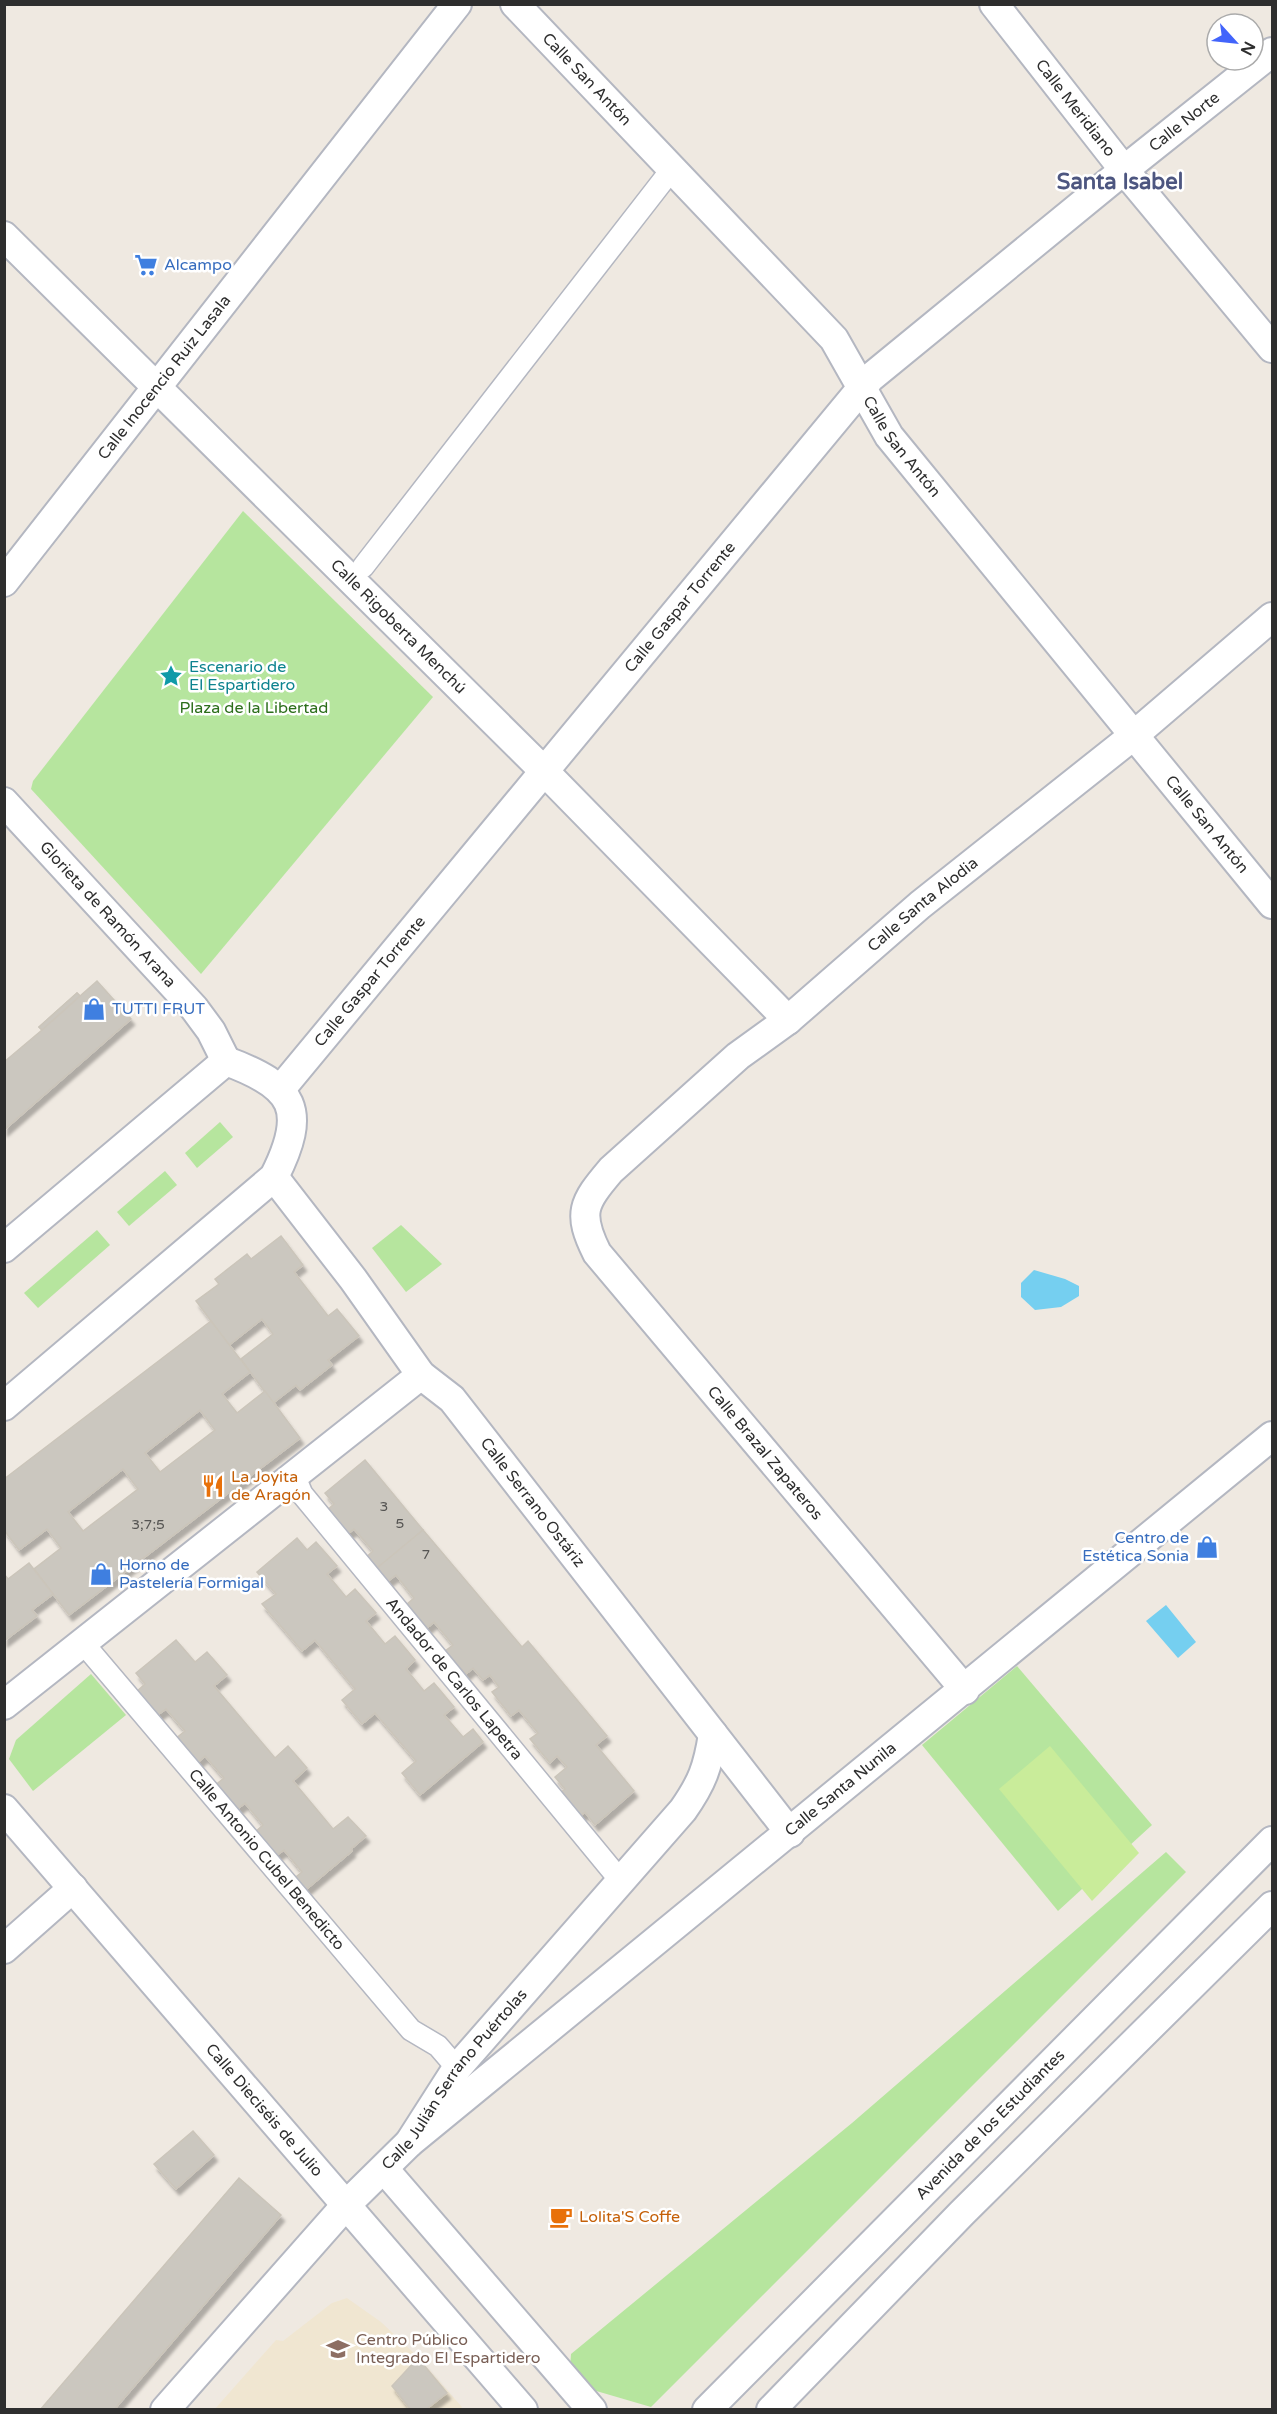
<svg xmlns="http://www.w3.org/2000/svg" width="1277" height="2414" font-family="'Varela Round',sans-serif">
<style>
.education{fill:#f0e6d1}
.green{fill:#b6e59e}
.pitch{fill:#c9ec9a}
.water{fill:#75cff0}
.building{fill:#cbc7bf;stroke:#cbc5ba;stroke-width:1.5;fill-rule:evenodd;filter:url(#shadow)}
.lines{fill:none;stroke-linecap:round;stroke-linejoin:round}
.pedestrian-casing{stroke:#b4b7c1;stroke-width:24}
.minor-casing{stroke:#b4b7c1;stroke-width:32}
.pedestrian{stroke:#fff;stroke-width:21}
.minor{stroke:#fff;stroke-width:28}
.labels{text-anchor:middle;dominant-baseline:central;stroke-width:5;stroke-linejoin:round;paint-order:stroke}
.number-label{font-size:14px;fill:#555452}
.street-label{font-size:16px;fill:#2e2e2e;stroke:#fff}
.shop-label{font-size:16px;fill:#366cbe;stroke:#fff;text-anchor:start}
.culture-label{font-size:16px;fill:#0d838f;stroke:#fff;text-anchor:start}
.park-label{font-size:16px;fill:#2c6e1b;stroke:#fff}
.food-label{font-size:16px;fill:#c56008;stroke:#fff;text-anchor:start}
.education-label{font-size:16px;fill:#785e54;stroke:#fff;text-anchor:start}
.district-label{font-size:22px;font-weight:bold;fill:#4d5680;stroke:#fff}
</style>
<defs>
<filter id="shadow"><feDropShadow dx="3.5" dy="6" stdDeviation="1.5" flood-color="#0004"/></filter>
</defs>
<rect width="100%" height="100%" fill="#efe9e1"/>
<!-- education -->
<polygon class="education" points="347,2298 381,2322 417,2356 462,2407 460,2410 214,2410 276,2340 283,2341 332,2303"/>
<!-- green -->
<g class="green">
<polygon points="243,511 433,697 201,974 31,789 33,781"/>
<polygon points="220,1122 233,1137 197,1168 185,1153"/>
<polygon points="165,1171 177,1185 129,1226 117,1212"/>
<polygon points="401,1225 442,1264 406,1292 372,1248"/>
<polygon points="97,1230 110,1245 38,1308 24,1293"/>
<polygon points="1017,1666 1152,1825 1058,1911 922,1745"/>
<polygon points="91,1674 126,1715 33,1791 9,1759 16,1740"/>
<polygon points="1166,1852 1186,1872 651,2407 569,2383 571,2354 852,2123"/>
</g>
<!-- pitch -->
<polygon class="pitch" points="1050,1746 1139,1853 1092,1901 999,1789"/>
<!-- water -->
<g class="water">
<polygon points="1034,1270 1065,1279 1079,1286 1079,1296 1061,1307 1035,1310 1021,1297 1021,1283"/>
<polygon points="1166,1605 1196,1642 1178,1658 1146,1621"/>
</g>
<!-- building -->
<g class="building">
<polygon points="97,981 131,1019 4,1130 4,1062 42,1030 39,1027 77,993 80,996"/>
<polygon points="77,993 80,996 42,1030 39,1027"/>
<polygon points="281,1236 303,1265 294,1272 328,1316 337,1309 359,1336 328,1360 332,1365 300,1390 296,1385 273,1403 241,1359 273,1334 262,1319 229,1345 196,1301 219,1284 215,1279 247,1254 251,1259"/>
<path d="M211 1321 250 1372 222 1394 237 1413 265 1391 300 1438 69 1615 34 1569 61 1548 47 1529 19 1550 4 1530V1479ZM200 1410 215 1430 160 1472 145 1453ZM123 1469 138 1489 83 1531 68 1512Z"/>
<polygon points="365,1460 423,1530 374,1571 364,1559 373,1551 354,1529 345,1536 325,1512 334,1504 325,1493"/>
<polygon points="423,1530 522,1647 528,1641 607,1736 596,1745 634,1791 595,1825 585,1812 579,1817 560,1793 565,1789 555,1777 567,1767 557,1756 550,1763 530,1739 538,1733 519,1710 511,1716 492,1692 499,1687 490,1675 483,1680 473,1668 466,1674 445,1651 453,1645 434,1622 427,1628 407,1604 414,1598 396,1575 388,1581 377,1568"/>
<polygon points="297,1538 307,1550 316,1542 337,1566 327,1574 346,1597 355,1589 376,1613 366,1621 385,1644 395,1636 415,1660 406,1669 424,1691 434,1683 454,1707 444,1715 463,1737 473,1729 483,1742 420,1795 402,1773 416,1761 375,1713 362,1724 342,1700 355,1689 315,1640 302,1651 262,1604 276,1594 257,1572"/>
<polygon points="29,1563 53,1594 32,1610 37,1616 4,1641 4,1574 8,1579"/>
<polygon points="176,1640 195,1662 207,1652 227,1675 214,1686 275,1758 288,1746 307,1768 293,1781 333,1829 348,1817 366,1836 351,1849 352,1851 303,1892 292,1880 302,1872 284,1850 274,1857 254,1833 263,1825 245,1803 235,1811 214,1786 224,1778 205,1756 196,1764 175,1739 185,1731 166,1709 156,1716 136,1692 145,1684 136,1673"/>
<polygon points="193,2131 214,2155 176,2189 154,2164"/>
<polygon points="239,2178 281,2215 118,2405 114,2410 40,2410"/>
<polygon points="418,2358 447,2393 425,2410 411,2410 392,2386"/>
</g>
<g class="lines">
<!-- pedestrian casing -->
<g class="pedestrian-casing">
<g id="pedestrian">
<polyline points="363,567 672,169"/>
<path id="s1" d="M294 1475 302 1494 620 1880"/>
<path id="s2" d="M83 1643 411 2030 438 2046 457 2068"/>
</g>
</g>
<!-- minor casing -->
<g class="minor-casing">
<g id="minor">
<path id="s3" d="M515 4 834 339 889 436 1272 904"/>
<path id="s4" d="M994 4 1124 170 1272 348"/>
<path id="s5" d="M4 236 544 771 788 1020"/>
<path id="s6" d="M4 582 457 4"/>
<path id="s7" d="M4 802 194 1008 211 1031 226 1061"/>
<path id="s8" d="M280 1090 870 378 1124 170 1272 52"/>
<path id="s9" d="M274 1177 353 1279 421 1375 452 1399 790 1833"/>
<polyline points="4,1248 226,1061"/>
<path d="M4 1406 274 1177C308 1110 295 1086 226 1061"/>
<path id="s10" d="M965 1690 597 1253C577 1213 583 1203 611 1170L738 1056 788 1020 920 905 1133 736 1272 617"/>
<polyline points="4,1705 421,1375"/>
<path id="s11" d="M4 1809 523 2410"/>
<polyline points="4,1949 73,1888"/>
<path id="s12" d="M409 2143 1272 1436"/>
<polyline points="384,2169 592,2410"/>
<path id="s13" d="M165 2410 346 2205 409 2143 457 2068 683 1810C702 1783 708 1767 713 1734"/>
<path id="s14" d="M707 2410 1272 1841"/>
<polyline points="771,2410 962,2213 1272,1906"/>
</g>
</g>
<!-- pedestrian -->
<use href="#pedestrian" class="pedestrian"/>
<!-- minor -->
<use href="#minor" class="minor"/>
</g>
<!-- icons -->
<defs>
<g id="supermarket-bare" transform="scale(1.8)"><path d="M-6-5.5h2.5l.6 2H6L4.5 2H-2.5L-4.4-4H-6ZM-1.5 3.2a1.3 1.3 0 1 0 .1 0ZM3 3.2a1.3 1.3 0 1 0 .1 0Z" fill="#3f7fe0" stroke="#fff" stroke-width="2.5" paint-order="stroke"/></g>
<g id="sight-bare" transform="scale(1.8)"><path d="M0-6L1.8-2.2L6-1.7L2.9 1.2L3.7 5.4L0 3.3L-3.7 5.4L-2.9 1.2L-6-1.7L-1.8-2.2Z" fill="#0f9aa8" stroke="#fff" stroke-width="2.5" paint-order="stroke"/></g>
<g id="shop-bare" transform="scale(1.8)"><path d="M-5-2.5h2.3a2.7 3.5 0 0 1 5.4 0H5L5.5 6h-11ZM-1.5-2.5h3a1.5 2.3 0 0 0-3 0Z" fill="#3f7fe0" stroke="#fff" stroke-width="2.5" paint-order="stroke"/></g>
<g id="restaurant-bare" transform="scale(1.8)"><path d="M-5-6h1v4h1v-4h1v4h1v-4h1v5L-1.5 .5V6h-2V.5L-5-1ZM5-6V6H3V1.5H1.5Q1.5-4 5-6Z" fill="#e8710a" stroke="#fff" stroke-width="2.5" paint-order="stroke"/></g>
<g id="cafe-bare" transform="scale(1.8)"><path d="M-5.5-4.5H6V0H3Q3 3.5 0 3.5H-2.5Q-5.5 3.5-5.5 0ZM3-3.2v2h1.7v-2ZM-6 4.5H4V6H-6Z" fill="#e8710a" stroke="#fff" stroke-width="2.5" paint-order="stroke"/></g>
<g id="school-bare" transform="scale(1.8)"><path d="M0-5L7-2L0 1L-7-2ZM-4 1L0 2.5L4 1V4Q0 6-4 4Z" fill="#8d6e63" stroke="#fff" stroke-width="2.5" paint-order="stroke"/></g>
</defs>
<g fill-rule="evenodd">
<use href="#supermarket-bare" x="146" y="265"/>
<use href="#sight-bare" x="171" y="676"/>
<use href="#shop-bare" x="94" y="1009"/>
<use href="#restaurant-bare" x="213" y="1486"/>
<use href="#shop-bare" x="1207" y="1547"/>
<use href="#shop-bare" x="101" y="1574"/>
<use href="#cafe-bare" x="561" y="2217"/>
<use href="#school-bare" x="338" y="2349"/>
</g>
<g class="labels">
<!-- number labels -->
<g class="number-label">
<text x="384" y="1506">3</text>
<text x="400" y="1523">5</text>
<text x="148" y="1524">3;7;5</text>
<text x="426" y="1554">7</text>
</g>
<!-- street labels -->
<g class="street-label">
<text stroke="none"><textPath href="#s3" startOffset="104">Calle San Antón</textPath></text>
<text stroke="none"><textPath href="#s4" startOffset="132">Calle Meridiano</textPath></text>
<text stroke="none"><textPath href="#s8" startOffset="1330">Calle Norte</textPath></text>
<text stroke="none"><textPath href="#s6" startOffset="260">Calle Inocencio Ruiz Lasala</textPath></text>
<text stroke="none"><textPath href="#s3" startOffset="590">Calle San Antón</textPath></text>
<text stroke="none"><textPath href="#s8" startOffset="627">Calle Gaspar Torrente</textPath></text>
<text stroke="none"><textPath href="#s5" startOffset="555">Calle Rigoberta Menchú</textPath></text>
<text stroke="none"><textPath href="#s3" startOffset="1076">Calle San Antón</textPath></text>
<text stroke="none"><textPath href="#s10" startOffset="1074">Calle Santa Alodia</textPath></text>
<text stroke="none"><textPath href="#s7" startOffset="153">Glorieta de Ramón Arana</textPath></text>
<text stroke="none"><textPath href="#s8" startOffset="141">Calle Gaspar Torrente</textPath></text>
<text transform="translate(765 1453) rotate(50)">Calle Brazal Zapateros</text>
<text stroke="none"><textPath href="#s9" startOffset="417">Calle Serrano Ostáriz</textPath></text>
<text stroke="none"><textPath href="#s1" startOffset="260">Andador de Carlos Lapetra</textPath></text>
<text stroke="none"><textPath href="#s12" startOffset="558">Calle Santa Nunila</textPath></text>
<text stroke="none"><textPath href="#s2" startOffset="284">Calle Antonio Cubel Benedicto</textPath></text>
<text stroke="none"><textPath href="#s13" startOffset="440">Calle Julián Serrano Puértolas</textPath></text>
<text stroke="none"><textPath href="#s11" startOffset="398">Calle Dieciséis de Julio</textPath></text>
<text stroke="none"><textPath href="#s14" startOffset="402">Avenida de los Estudiantes</textPath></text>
</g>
<!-- shop labels -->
<g class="shop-label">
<text x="164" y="265">Alcampo</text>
<text x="112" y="1009">TUTTI FRUT</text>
<text x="1189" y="1538" text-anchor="end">Centro de<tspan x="1189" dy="18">Estética Sonia</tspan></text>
<text x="119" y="1565">Horno de<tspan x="119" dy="18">Pastelería Formigal</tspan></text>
</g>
<!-- culture labels -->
<g class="culture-label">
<text x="189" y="667">Escenario de<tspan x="189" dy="18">El Espartidero</tspan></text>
</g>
<!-- park labels -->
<g class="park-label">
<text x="254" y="708">Plaza de la Libertad</text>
</g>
<!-- food labels -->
<g class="food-label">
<text x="231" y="1477">La Joyita<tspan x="231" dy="18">de Aragón</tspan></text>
<text x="579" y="2217">Lolita'S Coffe</text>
</g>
<!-- education labels -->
<g class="education-label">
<text x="356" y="2340">Centro Público<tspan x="356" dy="18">Integrado El Espartidero</tspan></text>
</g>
<!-- district labels -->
<g class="district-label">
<text x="1120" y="182">Santa Isabel</text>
</g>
</g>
<!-- border -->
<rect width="1277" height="2414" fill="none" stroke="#2e2e2e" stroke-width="12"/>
<!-- north arrow -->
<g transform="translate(1235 42) rotate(117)"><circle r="28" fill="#ffffff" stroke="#ababab" stroke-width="1.5"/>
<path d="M0-4.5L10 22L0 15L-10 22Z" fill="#4264fb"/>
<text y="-9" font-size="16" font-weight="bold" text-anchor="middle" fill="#2e2e2e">N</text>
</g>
</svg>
